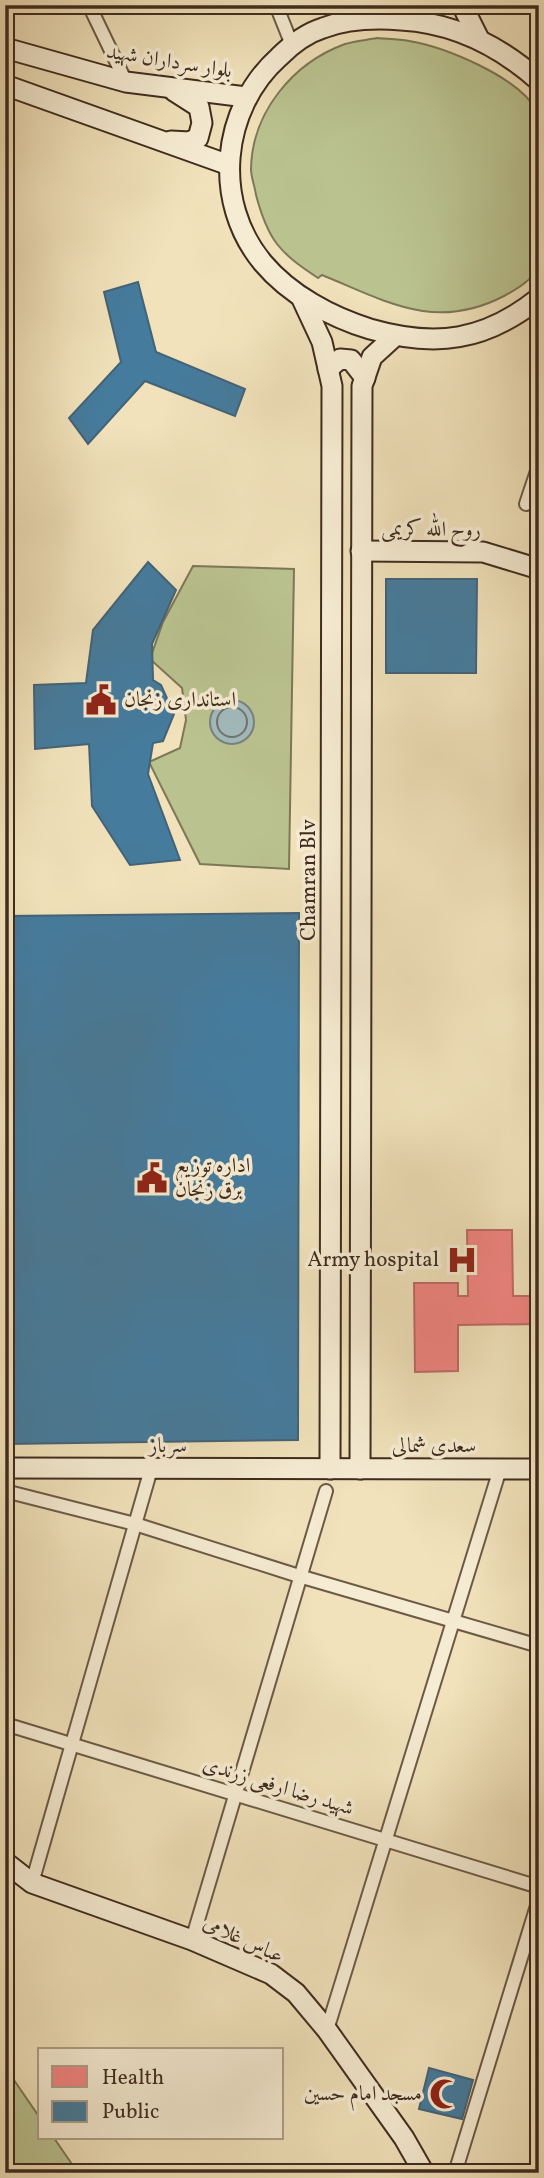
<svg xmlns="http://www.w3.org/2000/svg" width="544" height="2178" font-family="Vollkorn,Amiri,serif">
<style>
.green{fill:#bac390;stroke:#7c7858;stroke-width:2}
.water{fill:#a2babd;stroke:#7a817e;stroke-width:2}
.health{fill:#f28482;stroke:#bc6a64;stroke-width:2}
.public{fill:#457b9d;stroke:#436377;stroke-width:2}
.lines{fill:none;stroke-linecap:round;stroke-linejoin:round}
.shore{stroke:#70736e;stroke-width:2}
.street-casing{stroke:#6c5a46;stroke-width:16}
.secondary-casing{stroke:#3f2c1f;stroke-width:23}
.street{stroke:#f6ecd3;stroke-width:12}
.secondary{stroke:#f6ecd3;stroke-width:19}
.labels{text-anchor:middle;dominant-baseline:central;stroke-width:7;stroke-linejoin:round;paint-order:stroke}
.street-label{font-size:21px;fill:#3f2c1f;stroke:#f6ecd3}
.poi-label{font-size:21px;fill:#3f2c1f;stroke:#f6ecd3;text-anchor:start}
</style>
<rect width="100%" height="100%" fill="#f1e2bb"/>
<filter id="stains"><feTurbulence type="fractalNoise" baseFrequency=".00286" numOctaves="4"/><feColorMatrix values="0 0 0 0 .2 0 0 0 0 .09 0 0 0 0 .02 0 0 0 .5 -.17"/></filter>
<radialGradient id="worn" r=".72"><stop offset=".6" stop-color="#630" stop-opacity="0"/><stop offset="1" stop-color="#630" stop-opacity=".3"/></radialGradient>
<!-- green -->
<g class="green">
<path d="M377 38C387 39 398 39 409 41 445 47 519 77 537 111 543 120 539 185 539 201 539 213 542 257 539 265 533 280 517 289 504 296 435 332 386 301 322 275L318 278C303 268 288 258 277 244 267 231 260 210 256 195 255 187 251 177 251 169 252 112 293 63 345 44 355 41 367 40 377 38Z"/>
<polygon points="193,566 294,569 289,869 200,864 149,762 180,748 186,720 182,688 150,659 163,622"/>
<polygon points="5,2067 40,2118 40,2138 54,2138 78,2173 5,2173"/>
</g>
<!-- water -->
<circle class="water" cx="232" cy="722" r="22"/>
<!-- health -->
<polygon class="health" points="467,1230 512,1230 513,1296 539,1296 539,1324 458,1325 458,1371 415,1372 414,1283 458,1283 458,1296 468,1296"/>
<!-- public -->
<g class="public">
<polygon points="138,282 156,352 245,389 235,416 145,381 88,444 69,418 121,362 104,292"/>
<polygon points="148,562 176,590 152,644 153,680 161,685 174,714 163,741 153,743 148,774 180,860 130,865 92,806 89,744 35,749 34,685 86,683 93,630"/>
<polygon points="386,579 477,579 476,673 386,673"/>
<polygon points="299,913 298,1440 5,1444 5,916"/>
<polygon points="429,2068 473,2080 462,2119 419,2109"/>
</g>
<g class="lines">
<!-- shore -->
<circle class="shore" cx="232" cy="722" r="15"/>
<!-- street casing -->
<g class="street-casing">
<g id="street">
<polyline points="89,5 126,82"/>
<polyline points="276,5 292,45"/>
<polyline points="526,504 539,465"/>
<polyline points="5,1491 135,1524 299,1576 539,1646"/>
<polyline points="5,1724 539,1887"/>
<polyline points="32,1883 151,1469"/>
<polyline points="192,1940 326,1491"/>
<polyline points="327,2030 500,1469"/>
<polyline points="455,2173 539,1899"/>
</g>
</g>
<!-- secondary casing -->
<g class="secondary-casing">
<g id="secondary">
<polyline points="462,5 479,39"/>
<polyline points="5,48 126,82 246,97"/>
<path d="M539 81C500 46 454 23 401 20 376 18 347 19 323 28 307 33 291 45 279 57 221 109 212 202 263 263 290 295 331 317 370 329 436 348 485 341 539 298"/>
<polyline points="5,85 229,165"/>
<polyline points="171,141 189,142 198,138 202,123 199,107 174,91"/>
<polyline points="301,297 322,342 332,386 330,1469"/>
<polyline points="328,369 340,359 351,360 365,378"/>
<polyline points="361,551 483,552 539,569"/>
<polyline points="5,1468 539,1469"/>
<polyline points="360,1469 362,386 372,357 395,336"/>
<polyline points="5,1862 32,1883 192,1940 271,1974 296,1993 327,2030 404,2138 424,2173"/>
</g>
</g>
<!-- street -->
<use href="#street" class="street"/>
<!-- secondary -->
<use href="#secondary" class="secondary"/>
</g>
<!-- icons -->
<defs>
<g id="civic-bare" transform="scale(2.415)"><path d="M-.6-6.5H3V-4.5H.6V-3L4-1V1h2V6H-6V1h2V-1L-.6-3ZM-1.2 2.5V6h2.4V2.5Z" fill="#8f2418" stroke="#f6ecd3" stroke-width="2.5" paint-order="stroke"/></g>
<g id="hospital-bare" transform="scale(2.415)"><path d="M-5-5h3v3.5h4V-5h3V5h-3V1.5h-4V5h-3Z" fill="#8f2418" stroke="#f6ecd3" stroke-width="2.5" paint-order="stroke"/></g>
<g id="mosque-bare" transform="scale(2.415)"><path d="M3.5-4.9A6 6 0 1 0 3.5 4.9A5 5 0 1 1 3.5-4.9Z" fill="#8f2418" stroke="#f6ecd3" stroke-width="2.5" paint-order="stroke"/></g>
</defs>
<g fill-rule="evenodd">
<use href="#civic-bare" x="101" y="700"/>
<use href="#civic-bare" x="152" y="1178"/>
<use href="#hospital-bare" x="462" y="1260"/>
<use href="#mosque-bare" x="445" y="2094"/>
</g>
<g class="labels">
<!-- street labels -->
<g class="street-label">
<text transform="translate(169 62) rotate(9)">بلوار سرداران شهید</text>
<text transform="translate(431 530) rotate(1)">روح الله کریمی</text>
<text transform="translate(309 880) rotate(-90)">Chamran Blv</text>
<text x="168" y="1446">سرباز</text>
<text x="434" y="1446">سعدی شمالی</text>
<text transform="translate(278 1787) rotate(17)">شهید رضا ارفعی زرندی</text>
<text transform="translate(243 1940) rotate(25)">عباس غلامی</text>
</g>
<!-- poi labels -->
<g class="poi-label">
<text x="124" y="700">استانداری زنجان</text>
<text x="175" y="1166">اداره توزیع<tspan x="175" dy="24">برق زنجان</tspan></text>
<text x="439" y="1260" text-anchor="end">Army hospital</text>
<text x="422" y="2094" text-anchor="end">مسجد امام حسین</text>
</g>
</g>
<!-- margin -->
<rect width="544" height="2178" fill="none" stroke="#f1e2bb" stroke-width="28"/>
<rect x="7" y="7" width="530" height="2164" fill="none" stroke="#3f2c1f" stroke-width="3.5"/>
<rect x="14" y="14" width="516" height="2150" fill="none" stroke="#3f2c1f" stroke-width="2"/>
<!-- legend -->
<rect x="38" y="2048" width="245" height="91" fill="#f6ecd3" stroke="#ad9f8b" stroke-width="2"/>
<rect x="52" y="2066" width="35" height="21" fill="#f28482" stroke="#ad9f8b" stroke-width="2"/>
<text x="102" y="2084" font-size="21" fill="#3f2c1f">Health</text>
<rect x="52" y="2101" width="35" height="21" fill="#457b9d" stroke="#ad9f8b" stroke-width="2"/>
<text x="102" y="2118" font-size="21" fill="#3f2c1f">Public</text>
<rect width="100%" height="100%" filter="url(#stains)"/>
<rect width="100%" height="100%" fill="url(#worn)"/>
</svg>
